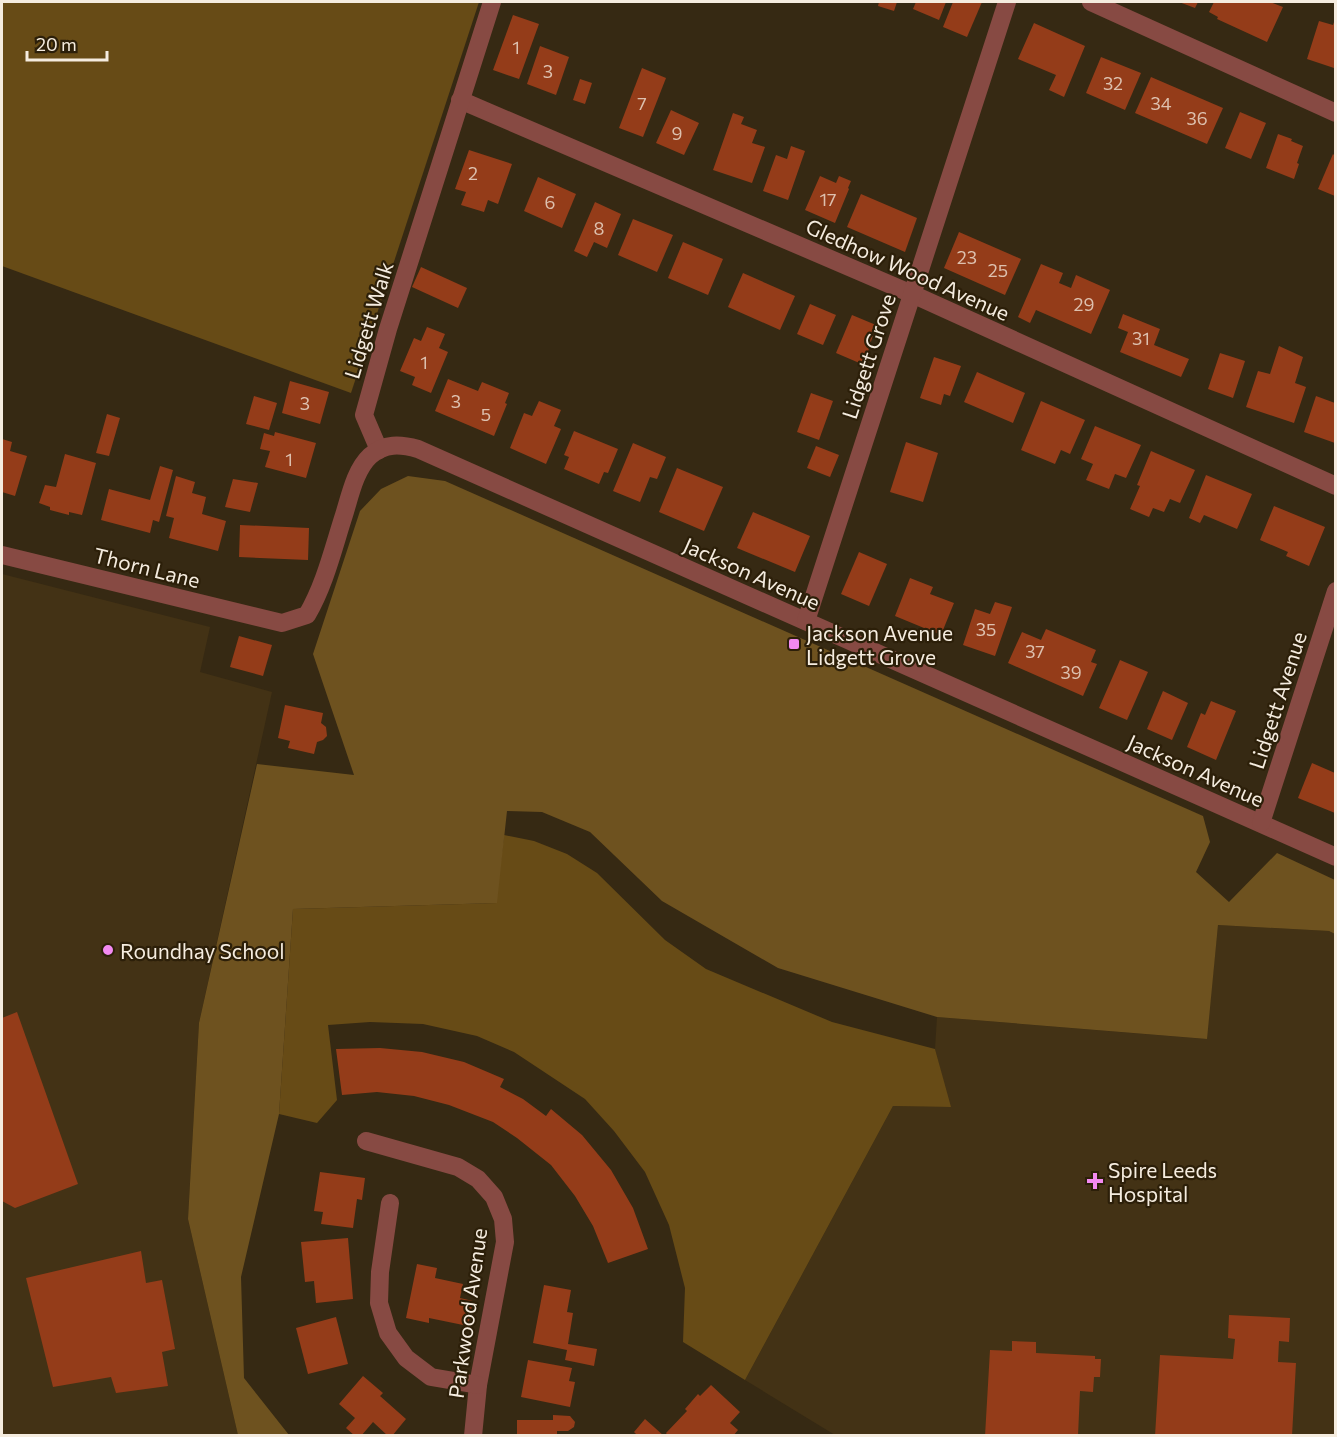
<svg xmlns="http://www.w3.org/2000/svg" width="1337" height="1437" font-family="Commissioner,sans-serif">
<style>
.built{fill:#433215}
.green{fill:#674b16}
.forest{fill:#6e521f}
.building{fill:#943c19}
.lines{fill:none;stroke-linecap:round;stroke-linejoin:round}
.street{stroke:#874a43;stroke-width:18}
.poi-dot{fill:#f38af1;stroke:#2c1f09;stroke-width:2}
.labels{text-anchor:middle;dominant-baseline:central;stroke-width:4.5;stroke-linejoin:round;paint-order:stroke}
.number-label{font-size:18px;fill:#ddc0ae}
.street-label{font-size:21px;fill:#f5ecdf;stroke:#2c1f09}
.poi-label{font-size:21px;fill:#f5ecdf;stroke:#2c1f09;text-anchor:start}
</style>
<rect width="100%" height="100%" fill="#362913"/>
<!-- built -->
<g class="built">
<polygon points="2,574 210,627 200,672 272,692 199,1023 188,1219 238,1435 2,1435"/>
<polygon points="1218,925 1329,931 1335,934 1335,1435 835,1435 745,1380 893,1106 950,1107 935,1049 937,1017 1206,1039"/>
</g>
<!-- green -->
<g class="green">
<polygon points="2,2 479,2 351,393 2,266"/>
<polygon points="504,835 534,841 567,854 597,873 665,940 706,969 832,1022 935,1049 951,1107 893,1106 745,1380 683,1342 685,1288 669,1225 645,1172 614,1131 585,1099 514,1052 477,1036 423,1024 370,1022 328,1025 337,1100 317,1123 279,1114 293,909 496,903"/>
</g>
<!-- forest -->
<polygon class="forest" points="408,476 445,481 1203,816 1210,842 1196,872 1229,902 1277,853 1335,880 1335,934 1329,931 1218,925 1207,1039 937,1017 778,968 662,901 590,832 542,812 507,811 497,903 293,909 279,1114 241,1277 244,1378 289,1435 238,1435 188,1219 199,1023 257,764 354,775 313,654 360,511 381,489"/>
<!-- building -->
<g class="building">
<polygon points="879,2 897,2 894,11 878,6"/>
<polygon points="916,2 946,2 939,20 913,9"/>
<polygon points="953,2 982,2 967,37 943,27"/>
<polygon points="1179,2 1198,2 1195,8"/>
<polygon points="1214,2 1270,2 1283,7 1267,42 1217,19 1218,17 1209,12"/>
<polygon points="513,15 539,24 519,79 493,70"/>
<polygon points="1335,19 1335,65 1334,68 1307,59 1319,21 1333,25"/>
<polygon points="1034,23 1085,46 1064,97 1049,90 1056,75 1018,59"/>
<polygon points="540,46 569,57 556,95 527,84"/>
<polygon points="1101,57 1141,73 1125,110 1086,93"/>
<polygon points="642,68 666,78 643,137 619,128"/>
<polygon points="1151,77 1223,108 1207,144 1135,113"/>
<polygon points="580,79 592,83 585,104 573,100"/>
<polygon points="671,110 699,123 684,155 656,143"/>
<polygon points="1240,112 1266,123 1251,159 1225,148"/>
<polygon points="733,113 744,117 741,124 757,130 752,143 765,147 752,183 713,170"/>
<polygon points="1278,134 1292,139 1291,141 1303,146 1297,163 1299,164 1294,179 1266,168"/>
<polygon points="791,146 805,151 788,200 763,191 776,155 787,159"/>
<polygon points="469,150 512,164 498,204 488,200 484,212 461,205 466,192 455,189"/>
<polygon points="1333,154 1335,156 1335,196 1318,189"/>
<polygon points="820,176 836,183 839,176 851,181 848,188 849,189 835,223 805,210"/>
<polygon points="538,177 576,194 562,228 524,211"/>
<polygon points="861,194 917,218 905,252 847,227"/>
<polygon points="595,202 621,214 607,248 594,242 587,257 574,251"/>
<polygon points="633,219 673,235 657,272 618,255"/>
<polygon points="959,232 1021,259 1005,295 944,268"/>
<polygon points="683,242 723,259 708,295 668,278"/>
<polygon points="1041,264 1063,273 1059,283 1071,288 1076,275 1110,290 1091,334 1036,310 1030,323 1018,317"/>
<polygon points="421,267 467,288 458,308 412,287"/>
<polygon points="743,273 795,296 780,330 728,307"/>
<polygon points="810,304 836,315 823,345 797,334"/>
<polygon points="1123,314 1160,329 1154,345 1189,359 1181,377 1120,352 1128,332 1118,328"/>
<polygon points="852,315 876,325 864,365 836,353"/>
<polygon points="427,327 445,334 439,348 448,352 431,393 412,385 415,377 400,371 414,338 421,341"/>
<polygon points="1279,346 1303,357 1295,383 1306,387 1294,423 1246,407 1258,371 1270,374"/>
<polygon points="1220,353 1245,361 1233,398 1208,389"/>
<polygon points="934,357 961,366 950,396 944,394 941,405 920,398"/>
<polygon points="977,372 1025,393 1013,423 964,402"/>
<polygon points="448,379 478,391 482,382 509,393 505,403 507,404 494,436 435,411"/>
<polygon points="290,381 329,392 320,424 282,413"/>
<polygon points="811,393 833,401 819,440 797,432"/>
<polygon points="254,396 277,403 269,430 246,424"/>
<polygon points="1316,396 1335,403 1335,443 1304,432"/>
<polygon points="539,401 561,410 554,426 561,429 546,464 510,448 524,413 532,416"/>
<polygon points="1041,401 1085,420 1070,454 1061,450 1055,464 1021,450"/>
<polygon points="107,414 120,418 109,456 96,453"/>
<polygon points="1095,426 1141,445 1126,478 1115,474 1109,489 1086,480 1093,464 1081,459"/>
<polygon points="574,431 618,449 608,473 604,472 599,484 564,469 569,457 564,455"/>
<polygon points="275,432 316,443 306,478 265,467 270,451 260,449 264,433 274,436"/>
<polygon points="2,439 12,442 10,451 27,456 15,496 2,492"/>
<polygon points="906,442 938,453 923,502 890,492"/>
<polygon points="633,443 666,457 657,479 650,477 640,502 613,491"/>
<polygon points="816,446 839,455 830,477 807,468"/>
<polygon points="1151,451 1195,470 1180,503 1170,499 1164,512 1153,508 1149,517 1130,509 1140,486 1137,485"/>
<polygon points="65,454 96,463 82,515 69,512 69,515 50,510 50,507 39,503 45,485 56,487"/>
<polygon points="160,466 173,470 159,522 153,520 150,533 101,520 109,489 150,500"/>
<polygon points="677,468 723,487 704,531 659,512"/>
<polygon points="1206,475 1252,494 1237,529 1204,515 1200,523 1189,518"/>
<polygon points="176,476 195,482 192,493 206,497 202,514 226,521 218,551 169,538 174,518 166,516"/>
<polygon points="233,479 258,483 250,512 225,507"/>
<polygon points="1274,506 1325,527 1309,566 1286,556 1288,552 1260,540"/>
<polygon points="753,512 810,536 795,572 737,548"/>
<polygon points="240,525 309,528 308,560 239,557"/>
<polygon points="859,552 887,564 869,606 841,594"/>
<polygon points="910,578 933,587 930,594 954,603 941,635 895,616"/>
<polygon points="995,602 1012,607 995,656 963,645 975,609 990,614"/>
<polygon points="1046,629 1096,650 1091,662 1097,664 1083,696 1008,663 1022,632 1041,640"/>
<polygon points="239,636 272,645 263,676 230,667"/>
<polygon points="1120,660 1148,672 1127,720 1099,708"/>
<polygon points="1163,691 1188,703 1172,740 1147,729"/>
<polygon points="1211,701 1236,711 1216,760 1187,747 1201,713 1205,715"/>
<polygon points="285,705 323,713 321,723 326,727 327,736 323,740 317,742 314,754 288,748 290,741 278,738"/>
<polygon points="1312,763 1335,773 1335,813 1298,798"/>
<polygon points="17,1012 78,1184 15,1208 2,1201 2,1018"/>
<polygon points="380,1048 422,1052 464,1062 504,1079 500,1087 523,1099 546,1116 551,1109 582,1135 611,1170 633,1208 648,1249 608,1263 593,1226 575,1196 551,1165 517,1138 493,1122 449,1105 414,1096 377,1092 342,1095 336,1049"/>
<polygon points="320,1172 365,1178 362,1200 357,1199 353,1228 321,1224 323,1212 314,1211"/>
<polygon points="348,1238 353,1299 316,1303 314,1281 305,1282 301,1242"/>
<polygon points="141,1251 146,1283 162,1280 175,1349 162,1352 168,1386 116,1393 111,1377 53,1387 26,1278"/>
<polygon points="417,1264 437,1268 435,1278 463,1284 460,1298 473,1301 468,1326 429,1318 429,1323 406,1318"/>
<polygon points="544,1285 571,1290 567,1312 573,1313 568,1344 597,1349 594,1366 565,1360 567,1350 533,1343"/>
<polygon points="1229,1315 1290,1318 1289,1342 1279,1341 1278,1362 1296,1363 1292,1436 1155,1436 1160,1355 1233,1359 1235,1339 1228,1338"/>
<polygon points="336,1317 348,1364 308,1374 296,1328"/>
<polygon points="1012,1341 1036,1342 1036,1353 1095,1356 1095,1359 1101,1359 1100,1377 1094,1377 1093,1392 1080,1391 1078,1436 985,1436 990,1350 1012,1351"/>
<polygon points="528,1360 572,1368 569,1381 575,1382 570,1407 521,1397"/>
<polygon points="363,1376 383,1393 380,1396 406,1419 392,1436 388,1436 373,1422 361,1436 355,1436 346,1428 355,1418 339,1404"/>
<polygon points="711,1385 740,1412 730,1423 738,1430 733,1436 668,1436 666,1433 687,1411 685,1409 698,1394 700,1396"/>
<polygon points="553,1415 570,1416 575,1422 574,1427 568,1431 557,1431 557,1436 517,1436 517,1420 553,1420"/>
<polygon points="645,1419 664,1436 638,1436 634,1432"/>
</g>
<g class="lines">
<!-- street -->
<g class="street">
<polyline points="1091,2 1336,113"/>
<polyline points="460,100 912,294 1336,486"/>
<polyline points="379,450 364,415 388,329 492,2"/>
<path d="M2 555 282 623 307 615C325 584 333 549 344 515 350 496 355 470 370 456 385 443 400 444 418 449L1336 857"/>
<polyline points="806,621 1007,2"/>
<polyline points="1261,823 1336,591"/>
<polyline points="366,1141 458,1167 478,1179 494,1197 503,1219 505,1242 478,1385 473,1436"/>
<polyline points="390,1203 380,1272 379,1303 388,1333 406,1358 431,1377 478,1385"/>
</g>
</g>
<!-- markers -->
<g class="poi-dot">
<rect x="788" y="638" width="12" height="12" rx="3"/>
<circle cx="108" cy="950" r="6"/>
<path d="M1092 1172h6v6h6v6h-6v6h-6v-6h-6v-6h6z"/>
</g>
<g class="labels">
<!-- number labels -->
<g class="number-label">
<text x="516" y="47">1</text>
<text x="548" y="71">3</text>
<text x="1113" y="83">32</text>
<text x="642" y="103">7</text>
<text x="1161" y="103">34</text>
<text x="1197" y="118">36</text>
<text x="677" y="133">9</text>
<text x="473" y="173">2</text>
<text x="828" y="199">17</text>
<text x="550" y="202">6</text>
<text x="599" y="228">8</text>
<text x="967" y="257">23</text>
<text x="998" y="270">25</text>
<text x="1084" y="304">29</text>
<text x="1141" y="338">31</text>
<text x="424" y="362">1</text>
<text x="456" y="401">3</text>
<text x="305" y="403">3</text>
<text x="486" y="414">5</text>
<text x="289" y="459">1</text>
<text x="986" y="629">35</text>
<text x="1035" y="651">37</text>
<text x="1071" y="672">39</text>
</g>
<!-- street labels -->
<g class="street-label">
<text transform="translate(908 269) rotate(24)">Gledhow Wood Avenue</text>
<text transform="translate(368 320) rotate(-73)">Lidgett Walk</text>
<text transform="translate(868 356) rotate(-72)">Lidgett Grove</text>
<text transform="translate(147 567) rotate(14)">Thorn Lane</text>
<text transform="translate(752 573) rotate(24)">Jackson Avenue</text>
<text transform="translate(1277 700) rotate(-72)">Lidgett Avenue</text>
<text transform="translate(1196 770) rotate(24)">Jackson Avenue</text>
<text transform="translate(467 1313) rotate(-82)">Parkwood Avenue</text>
</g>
<!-- poi labels -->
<g class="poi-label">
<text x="806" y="632">Jackson Avenue<tspan x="806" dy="24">Lidgett Grove</tspan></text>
<text x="120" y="950">Roundhay School</text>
<text x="1108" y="1169">Spire Leeds<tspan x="1108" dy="24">Hospital</tspan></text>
</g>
</g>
<!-- border -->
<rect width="1337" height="1437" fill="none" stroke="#f5ecdf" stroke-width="6"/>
<!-- scale -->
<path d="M27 51v9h80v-9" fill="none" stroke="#f5ecdf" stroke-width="3"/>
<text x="36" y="51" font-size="18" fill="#f5ecdf" stroke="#2c1f09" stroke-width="4.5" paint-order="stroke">20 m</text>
</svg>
